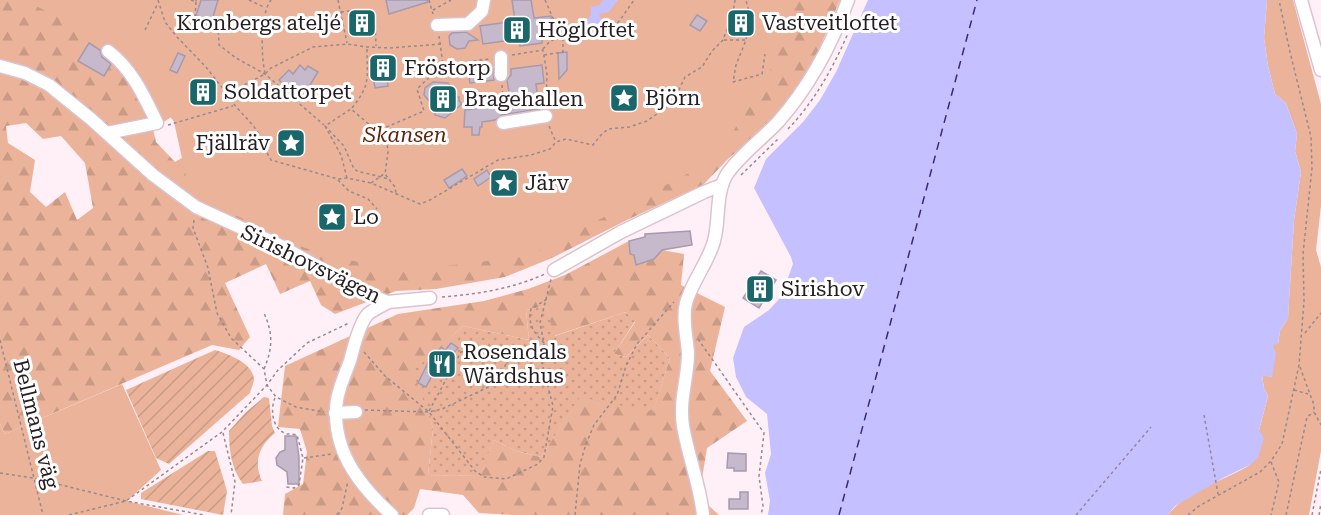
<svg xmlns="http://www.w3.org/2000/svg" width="1321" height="515" font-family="'Roboto Serif',serif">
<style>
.grass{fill:url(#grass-dots)}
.forest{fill:url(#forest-firs);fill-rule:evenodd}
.park{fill:#ebb39a}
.garden{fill:url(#garden-furrows)}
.water{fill:#c5c0ff}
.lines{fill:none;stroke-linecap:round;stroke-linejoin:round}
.ferry{stroke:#3c277e;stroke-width:1.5;stroke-dasharray:8 6;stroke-linecap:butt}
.building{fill:#c7b9cc;stroke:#a79aac;stroke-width:1.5}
.minor-casing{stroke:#dac3ce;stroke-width:15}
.path{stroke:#958a8f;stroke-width:1.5;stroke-dasharray:3 3;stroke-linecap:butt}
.minor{stroke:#fff;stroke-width:12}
.path-bridge{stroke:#958a8f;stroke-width:1.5;stroke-dasharray:3 3;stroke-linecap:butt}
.labels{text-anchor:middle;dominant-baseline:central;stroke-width:6;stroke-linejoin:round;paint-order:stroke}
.poi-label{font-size:21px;fill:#251d21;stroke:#fff;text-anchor:start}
.park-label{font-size:21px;font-style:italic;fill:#5b280f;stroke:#fff}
.street-label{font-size:21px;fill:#251d21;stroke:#fff}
</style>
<defs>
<pattern id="grass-dots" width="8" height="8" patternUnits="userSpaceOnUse" patternTransform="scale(1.5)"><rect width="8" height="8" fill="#ebb39a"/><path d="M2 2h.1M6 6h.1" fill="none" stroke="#c99a84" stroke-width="1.8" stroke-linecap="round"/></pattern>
<pattern id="forest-firs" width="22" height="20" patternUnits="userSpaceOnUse" patternTransform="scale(1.5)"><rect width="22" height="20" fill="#ebb39a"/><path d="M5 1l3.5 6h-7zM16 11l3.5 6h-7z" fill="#c99a84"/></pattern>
<pattern id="garden-furrows" width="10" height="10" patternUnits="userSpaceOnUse" patternTransform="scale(1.5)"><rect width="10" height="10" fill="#ebb39a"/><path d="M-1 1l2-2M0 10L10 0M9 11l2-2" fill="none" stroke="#c99a84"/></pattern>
</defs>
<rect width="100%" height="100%" fill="#fff0f7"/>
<!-- grass -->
<polygon class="grass" points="546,306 555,336 626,312 635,321 614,354 626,357 648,335 670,358 653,413 580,398 541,457 516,451 494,440 480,475 428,476 433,428 412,371 463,326 529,340 526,310"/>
<!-- forest -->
<g class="forest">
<path d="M0 0H840L812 66 774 120 729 158 703 185 627 220 552 258 505 277 436 289 396 291 335 314 321 305 310 281 280 294 266 264 225 283 250 337 239 350 212 345 5 434 0 424ZM182 110 197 149 175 162 156 142 153 129ZM26 123 43 139 61 136 85 163 93 208 77 220 65 192 46 207 30 192 35 160 8 143 6 126Z"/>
<path d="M629 241 630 254 634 255 636 265 654 259 662 250 684 254 681 285 725 307 710 371 747 421 707 448 699 497 719 515H513L479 513 463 495 420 489 414 508 407 515H283L285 494 303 484 307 452 300 429 278 427 285 366 398 314 484 301 528 289 565 275ZM546 306 554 336 626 312 635 322 614 354 626 357 648 335 670 358 653 412 580 397 541 457 516 451 494 440 479 475 428 476 433 428 413 371 463 326 529 340 526 310Z"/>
</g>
<!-- park -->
<g class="park">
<polygon points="24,0 784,0 783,21 770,72 716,159 529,256 396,272 305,248 190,194 174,122 129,59 80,28"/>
<path d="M1267 0H1293L1321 104V206L1316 250 1321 267V451L1309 515H1168C1187 490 1224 481 1250 465L1268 396 1264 388 1262 375 1272 377 1273 344H1278L1280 331 1288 318 1294 220 1301 172 1295 151 1297 134 1286 103 1275 94 1268 66 1264 38Z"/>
<polygon points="122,384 161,470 127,501 183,515 0,515 0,424 5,434"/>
</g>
<!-- garden -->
<g class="garden">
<path d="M215 350C228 354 253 363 254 379 254 383 251 389 250 393L169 464 156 458 126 390Z"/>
<path d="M264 397 269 398 272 426 275 433C259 446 253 462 262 481L243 484C231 468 229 450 229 431L245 413Z"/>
<polygon points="208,451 215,451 227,491 223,515 141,499 141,493"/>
</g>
<!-- water -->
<g class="water">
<polygon points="603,0 618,0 609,12 599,14 604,27 595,31 589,29 587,20 591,15 591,7 600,5"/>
<polygon points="868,0 1267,0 1264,38 1268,66 1275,94 1286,103 1297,134 1295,151 1301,172 1294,220 1288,318 1280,331 1278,344 1273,345 1276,354 1272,377 1262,376 1264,388 1268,396 1259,430 1264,438 1258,458 1250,465 1225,477 1175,506 1168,515 768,515 770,501 765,473 771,454 767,414 746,397 736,377 733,358 744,327 769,310 781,297 793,264 791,257 754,188 766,159 803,122 820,100 836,72"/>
</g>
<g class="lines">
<!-- ferry -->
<polyline class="ferry" points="839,515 977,0"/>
</g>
<!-- building -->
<g class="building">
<polygon points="201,0 218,0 212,20 196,16"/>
<polygon points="386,0 427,0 428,2 389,14"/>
<polygon points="512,0 531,0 534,18 551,16 553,34 542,36 542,43 520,46 519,39 483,44 480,26 515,21"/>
<polygon points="353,15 371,20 349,27"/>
<polygon points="697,15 707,21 700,31 690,25"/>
<polygon points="738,16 749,20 745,31 734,26"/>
<polygon points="466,32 478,40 469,41 465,48 457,49 450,45 449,36 452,33"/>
<polygon points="89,43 100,50 102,57 111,64 104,76 78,61"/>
<polygon points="567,52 567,70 559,79 558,53"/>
<polygon points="178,53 185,56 177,73 170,70"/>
<polygon points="384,57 392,62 394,73 386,74 388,86 375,88 370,59"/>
<polygon points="300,65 305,70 308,66 318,72 310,85 313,87 307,93 293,82 287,88 279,80 289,70 293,74"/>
<polygon points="542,65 544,83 536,84 539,109 502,115 495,120 482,122 482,127 480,127 479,135 472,135 472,127 464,127 465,110 487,107 486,101 510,98 507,80 511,75 511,69"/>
<polygon points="493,69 494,80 470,83 468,73"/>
<polygon points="433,82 448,83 454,92 454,97 459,97 459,101 462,104 445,118 435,115 435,108 424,95 425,88"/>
<polygon points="462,169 467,176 449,188 444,180"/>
<polygon points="487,170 491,177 478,186 474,179"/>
<polygon points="690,231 692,245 662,250 654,259 636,265 634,255 630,254 629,241 645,237 645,234"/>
<polygon points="761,271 776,280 759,308 743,298"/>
<polygon points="451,343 458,348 451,356 455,359 452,366 448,363 442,372 436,368 426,387 418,383 429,361 431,362 441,347 445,350 443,353"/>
<polygon points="285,436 296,436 299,457 299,484 288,484 287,472 277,465 276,458 280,452 285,450"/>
<polygon points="728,453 746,454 746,471 734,471 734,468 727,468"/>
<polygon points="740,492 748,492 748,509 729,509 729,499 740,499"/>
</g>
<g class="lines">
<!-- minor casing -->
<g class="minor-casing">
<g id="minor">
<polyline points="1301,0 1321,70"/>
<polyline points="437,25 468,24 482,11 484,0"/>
<polyline points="501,57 501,75"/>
<polyline points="0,66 25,73 49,85 91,119 153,175 196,207 281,246 364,293 388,302 430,298"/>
<polyline points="503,123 546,116"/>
<path d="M107 133 157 123C144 96 132 69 108 51"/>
<polyline points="554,270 621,232 704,192 722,185"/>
<path d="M388 302C382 306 374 309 368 314 360 322 353 349 350 361 344 377 335 396 336 414 336 456 362 488 392 515"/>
<polyline points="335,413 356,412"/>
<polyline points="429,515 443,515"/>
<path d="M703 515C700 485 688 456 683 426 679 399 688 378 688 353 687 337 682 319 686 303 692 281 708 263 714 241 720 219 715 194 727 174 741 154 761 140 778 122 809 87 832 44 848 0"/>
</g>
</g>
<!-- path -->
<g class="path">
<polyline points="158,0 165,22 177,37 206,67 227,94 265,74 271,68 313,47 347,44 367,47 390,48 441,44"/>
<polyline points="191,0 196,2 196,0"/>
<polyline points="249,0 264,7"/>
<polyline points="338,0 347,43"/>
<polyline points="429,0 433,14"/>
<polyline points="545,0 557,27 558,35"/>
<polyline points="196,2 195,17 218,22 219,45 236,58 265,74 324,125"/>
<polyline points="433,10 451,0"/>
<polyline points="341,12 350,11 375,20 376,46"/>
<polyline points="145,30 158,3"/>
<polyline points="439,36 443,65 489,59"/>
<polyline points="746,39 751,20 746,0"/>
<polyline points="724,40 746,40 736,65 733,82 762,74 765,54"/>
<polyline points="543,49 549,42 559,37 574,39 590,38 608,33 620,20 634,0"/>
<polyline points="563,53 563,39"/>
<polyline points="512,55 543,50 547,74 546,106"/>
<polyline points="544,55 563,52"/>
<path d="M265 73C261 56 260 14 271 0"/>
<polyline points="502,85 503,98"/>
<path d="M227 94C236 110 252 121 261 137 264 145 266 152 271 160L338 179 347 178 371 183 420 204 430 200 498 160 531 155 550 149 556 142 566 139 593 145 601 135 608 129 629 127 647 121 668 106 676 96 685 77 702 67 712 51 723 40 733 13 735 0"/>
<path d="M352 108C371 84 367 79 367 49"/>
<polyline points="168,125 233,106"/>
<polyline points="549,126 555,140"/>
<polyline points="382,129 386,133 388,152 385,174 395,187 396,194"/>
<path d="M788 129C817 99 838 59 853 21"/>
<polyline points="387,133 390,138"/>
<polyline points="741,175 778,139"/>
<polyline points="347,178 341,155 325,126 351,109 377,131 424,111 417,89 442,65"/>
<polyline points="338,180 349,191 368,199 377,209"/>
<polyline points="371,183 384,174"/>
<polyline points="194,220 193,228 208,268 217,313 231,338 264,369 267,385 276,397 296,407 324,412"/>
<path d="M442 297C479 294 511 289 545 274"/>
<polyline points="781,297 787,299"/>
<polyline points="1305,333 1321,313"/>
<polyline points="698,339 764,433 759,476 763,506 761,515"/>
<polyline points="0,340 43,515"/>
<path d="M544 343C534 333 527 323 531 309L547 299"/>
<polyline points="364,352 385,376 429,412 475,471 484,477 506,479 538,464 544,457 553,406 541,359 544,344 540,323 551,279"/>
<polyline points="1300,367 1314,405 1314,412 1321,425"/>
<path d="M264 369C273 348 273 333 264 313"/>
<polyline points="1294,390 1308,394"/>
<path d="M275 398C270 409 272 430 287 434 290 434 294 434 297 435L303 458 299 485 294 488 286 487"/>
<polyline points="365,410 429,412 442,409 497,383 506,364 507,351"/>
<path d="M429 411 461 352C489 347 513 350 540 359"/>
<polyline points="1204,415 1218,494"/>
<polyline points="223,433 235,482 231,515"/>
<polyline points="304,458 332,454"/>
<polyline points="1271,462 1279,482 1271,515"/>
<polyline points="0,473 33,478 126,501 204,515"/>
<polyline points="69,515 126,501 222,432 267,385 278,370 307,343 349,323"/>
<polyline points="338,515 342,508 348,481"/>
<polyline points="575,515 580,464 586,444 594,425 617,395 626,366 637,344 674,302"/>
<polyline points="1076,515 1151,427"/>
<polyline points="1188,515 1199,506 1260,472 1271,461 1282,444 1299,365 1304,301 1303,254 1312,168 1311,137 1290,52 1279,0"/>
<polyline points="1286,515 1307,417 1314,412"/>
<polyline points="1312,515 1321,469"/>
<polyline points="1319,515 1321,503"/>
</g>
<!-- minor -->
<use href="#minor" class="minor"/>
<!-- path-bridge -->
<polyline class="path-bridge" points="325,126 344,146 354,169 357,171 389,179"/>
</g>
<!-- icons -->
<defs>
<g id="building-square" transform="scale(1.5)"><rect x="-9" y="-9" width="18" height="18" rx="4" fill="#1a676b" stroke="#fff"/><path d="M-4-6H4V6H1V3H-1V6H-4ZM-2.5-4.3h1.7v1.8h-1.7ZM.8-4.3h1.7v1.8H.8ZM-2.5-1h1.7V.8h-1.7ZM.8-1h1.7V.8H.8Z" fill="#fff"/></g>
<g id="sight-square" transform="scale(1.5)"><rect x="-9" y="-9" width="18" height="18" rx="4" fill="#1a676b" stroke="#fff"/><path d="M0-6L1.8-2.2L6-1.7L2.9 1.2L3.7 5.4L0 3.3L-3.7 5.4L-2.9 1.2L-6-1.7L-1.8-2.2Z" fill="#fff"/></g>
<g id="restaurant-square" transform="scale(1.5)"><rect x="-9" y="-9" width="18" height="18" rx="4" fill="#1a676b" stroke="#fff"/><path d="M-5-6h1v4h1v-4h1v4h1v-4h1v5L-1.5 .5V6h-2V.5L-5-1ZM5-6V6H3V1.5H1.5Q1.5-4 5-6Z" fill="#fff"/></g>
</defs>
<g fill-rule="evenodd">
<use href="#building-square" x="362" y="23"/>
<use href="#building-square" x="741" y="23"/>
<use href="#building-square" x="517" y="30"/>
<use href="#building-square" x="383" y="68"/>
<use href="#building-square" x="203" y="92"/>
<use href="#sight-square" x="624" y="98"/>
<use href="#building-square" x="443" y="99"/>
<use href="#sight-square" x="291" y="143"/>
<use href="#sight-square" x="504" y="183"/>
<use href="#sight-square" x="332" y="217"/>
<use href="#building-square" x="760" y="289"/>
<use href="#restaurant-square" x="442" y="364"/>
</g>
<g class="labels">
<!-- poi labels -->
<g class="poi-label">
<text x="341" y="23" text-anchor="end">Kronbergs ateljé</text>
<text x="762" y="23">Vastveitloftet</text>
<text x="538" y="30">Högloftet</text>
<text x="404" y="68">Fröstorp</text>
<text x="224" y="92">Soldattorpet</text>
<text x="645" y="98">Björn</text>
<text x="464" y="99">Bragehallen</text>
<text x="270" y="143" text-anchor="end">Fjällräv</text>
<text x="525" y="183">Järv</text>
<text x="353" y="217">Lo</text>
<text x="781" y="289">Sirishov</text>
<text x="463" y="352">Rosendals<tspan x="463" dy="24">Wärdshus</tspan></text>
</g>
<!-- park labels -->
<g class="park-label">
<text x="405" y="135">Skansen</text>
</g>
<!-- street labels -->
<g class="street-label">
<text transform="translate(311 264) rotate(26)">Sirishovsvägen</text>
<text transform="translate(36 424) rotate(76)">Bellmans väg</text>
</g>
</g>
</svg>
